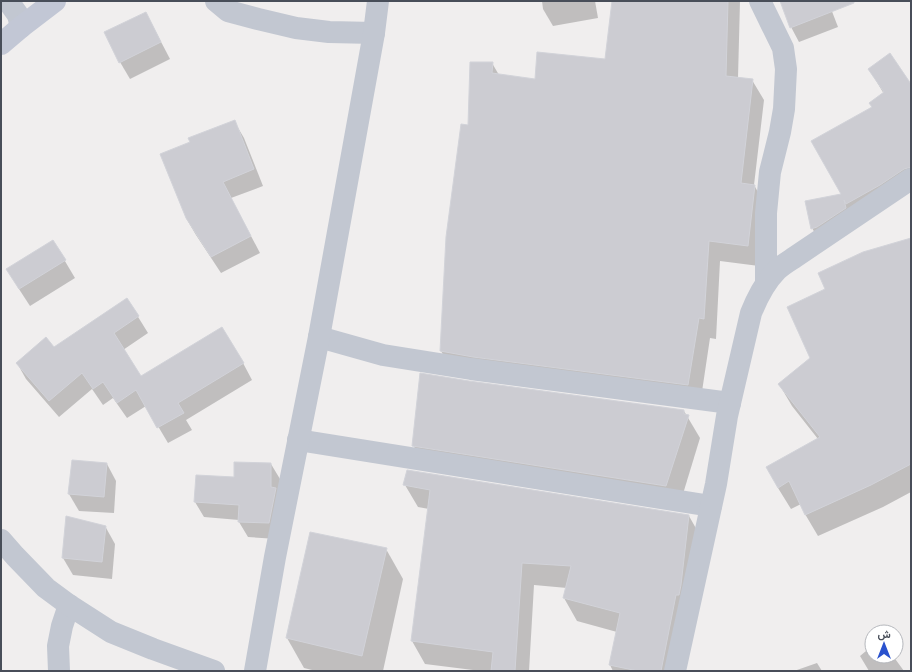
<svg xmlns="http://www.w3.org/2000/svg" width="912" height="672" font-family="Poppins,Vazirmatn,sans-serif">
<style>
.shadow{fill:#0003}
.building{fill:#ccccd2;stroke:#d2d3d9}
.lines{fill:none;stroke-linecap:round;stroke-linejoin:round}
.minor{stroke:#c2c7d1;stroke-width:22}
.tertiary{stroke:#c2c7d1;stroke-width:22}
.secondary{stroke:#c2c7d5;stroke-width:22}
</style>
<rect width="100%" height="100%" fill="#f0eeee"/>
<!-- shadow -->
<g class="shadow">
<polygon points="542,1 595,1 598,18 553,26 543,9"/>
<polygon points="623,1 740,1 738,78 752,80 764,100 754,185 766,206 759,266 720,261 716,339 710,338 700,405 453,372 441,351 469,126 492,63 499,75 536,80 610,80"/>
<polygon points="781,1 828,1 838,27 799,42 791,27"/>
<polygon points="146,13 170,59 130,79 120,62"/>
<polygon points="869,69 911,86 911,187 822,245 812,228 842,195 873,107 884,94"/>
<polygon points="234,121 244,138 263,186 231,198 260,253 221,273 196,235 186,218 191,143"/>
<polygon points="911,239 911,492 883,507 818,536 805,514 801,504 791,509 778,488 818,439 792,406 779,384 812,358 826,290"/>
<polygon points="53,241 75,278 30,306 17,286"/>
<polygon points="127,299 148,333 123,350 140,377 243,363 252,380 186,420 192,430 168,443 146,406 127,418 113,398 103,405 92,389 59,417 26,379 17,363 54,348"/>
<polygon points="684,411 700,438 679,507 426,467 413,445"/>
<polygon points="72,461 107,464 116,481 114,513 79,511 69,494"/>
<polygon points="271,464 280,479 277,539 248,537 239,522 239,520 204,517 195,502 197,476 235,478"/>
<polygon points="405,485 689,516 702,539 678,671 613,671 610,665 617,632 577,621 564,598 567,588 534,585 529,671 481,671 425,664 412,641 429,509 418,507"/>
<polygon points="67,517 105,526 115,544 112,579 73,575 63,558"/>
<polygon points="311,533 386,549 403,579 383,671 316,671 304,668 287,638"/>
<polygon points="872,646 872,656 893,656 904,671 869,671 860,656"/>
<polygon points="817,663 822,671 794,671"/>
</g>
<!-- building -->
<g class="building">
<polygon points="612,1 728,1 726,76 753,79 741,183 755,185 748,246 709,241 704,319 699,318 688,385 473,357 440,351 446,237 461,124 468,125 470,62 493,62 492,73 535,79 537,52 605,59"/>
<polygon points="780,1 854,1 854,3 790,28"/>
<polygon points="146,12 161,42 119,63 104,32"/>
<polygon points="890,53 911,84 911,167 904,169 880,185 846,204 844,200 846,208 817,227 811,229 805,201 841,194 811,141 872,107 869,103 884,92 868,69"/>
<polygon points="235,120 254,169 223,182 251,236 211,257 186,218 160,154 190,142 188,138"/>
<polygon points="911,238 911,464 871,485 805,515 789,481 778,488 766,467 820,437 778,384 810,358 787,307 825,289 818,273 863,252"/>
<polygon points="53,240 66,260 19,289 6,269"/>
<polygon points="127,298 139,316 114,333 141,376 222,327 244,363 178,403 184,413 157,428 136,390 117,403 103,382 93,389 82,373 49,401 16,363 46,337 54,347"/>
<polygon points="420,373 469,381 684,410 684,414 689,415 666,486 412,446"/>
<polygon points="72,460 107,463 104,497 68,494"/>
<polygon points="234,462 271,463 271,487 276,488 269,523 238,522 239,505 194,502 196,475 234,477"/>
<polygon points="407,470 689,515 681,585 679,595 676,595 661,671 638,671 609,665 620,613 563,598 571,566 522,563 515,671 491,671 493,652 411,641 430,490 403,485"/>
<polygon points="66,516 106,526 102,562 62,558"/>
<polygon points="310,532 387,548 362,656 286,638"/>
</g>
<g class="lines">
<!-- minor -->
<g class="minor">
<polyline points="8,1 18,15 21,27"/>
<polyline points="216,1 228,11 258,19 296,28 329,32 374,33"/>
<polyline points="760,1 783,48 786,69 784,109 780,132 770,172 766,213 766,283"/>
<polyline points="319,337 383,355 471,369 730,403"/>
<polyline points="298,440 711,506"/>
<polyline points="59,671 58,646 62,626 69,605"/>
<polyline points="255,671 275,557 319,337 374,33 378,1"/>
<path d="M675 671 716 484 727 416 751 313C757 298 765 282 777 270 782 265 789 261 795 257L911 179"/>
</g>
<!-- tertiary -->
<polyline class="tertiary" points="1,540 15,556 46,588 69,605 111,632 153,649 214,671"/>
<!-- secondary -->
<polyline class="secondary" points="1,44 21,27 55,1"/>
</g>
<!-- border -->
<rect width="912" height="672" fill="none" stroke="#484e59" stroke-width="4"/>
<!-- north arrow -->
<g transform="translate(884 644)"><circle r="19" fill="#ffffff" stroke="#b6b8bd"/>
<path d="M0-3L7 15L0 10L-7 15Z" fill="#2a52ce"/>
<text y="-6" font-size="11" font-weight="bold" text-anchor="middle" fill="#484e59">ش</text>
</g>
</svg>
